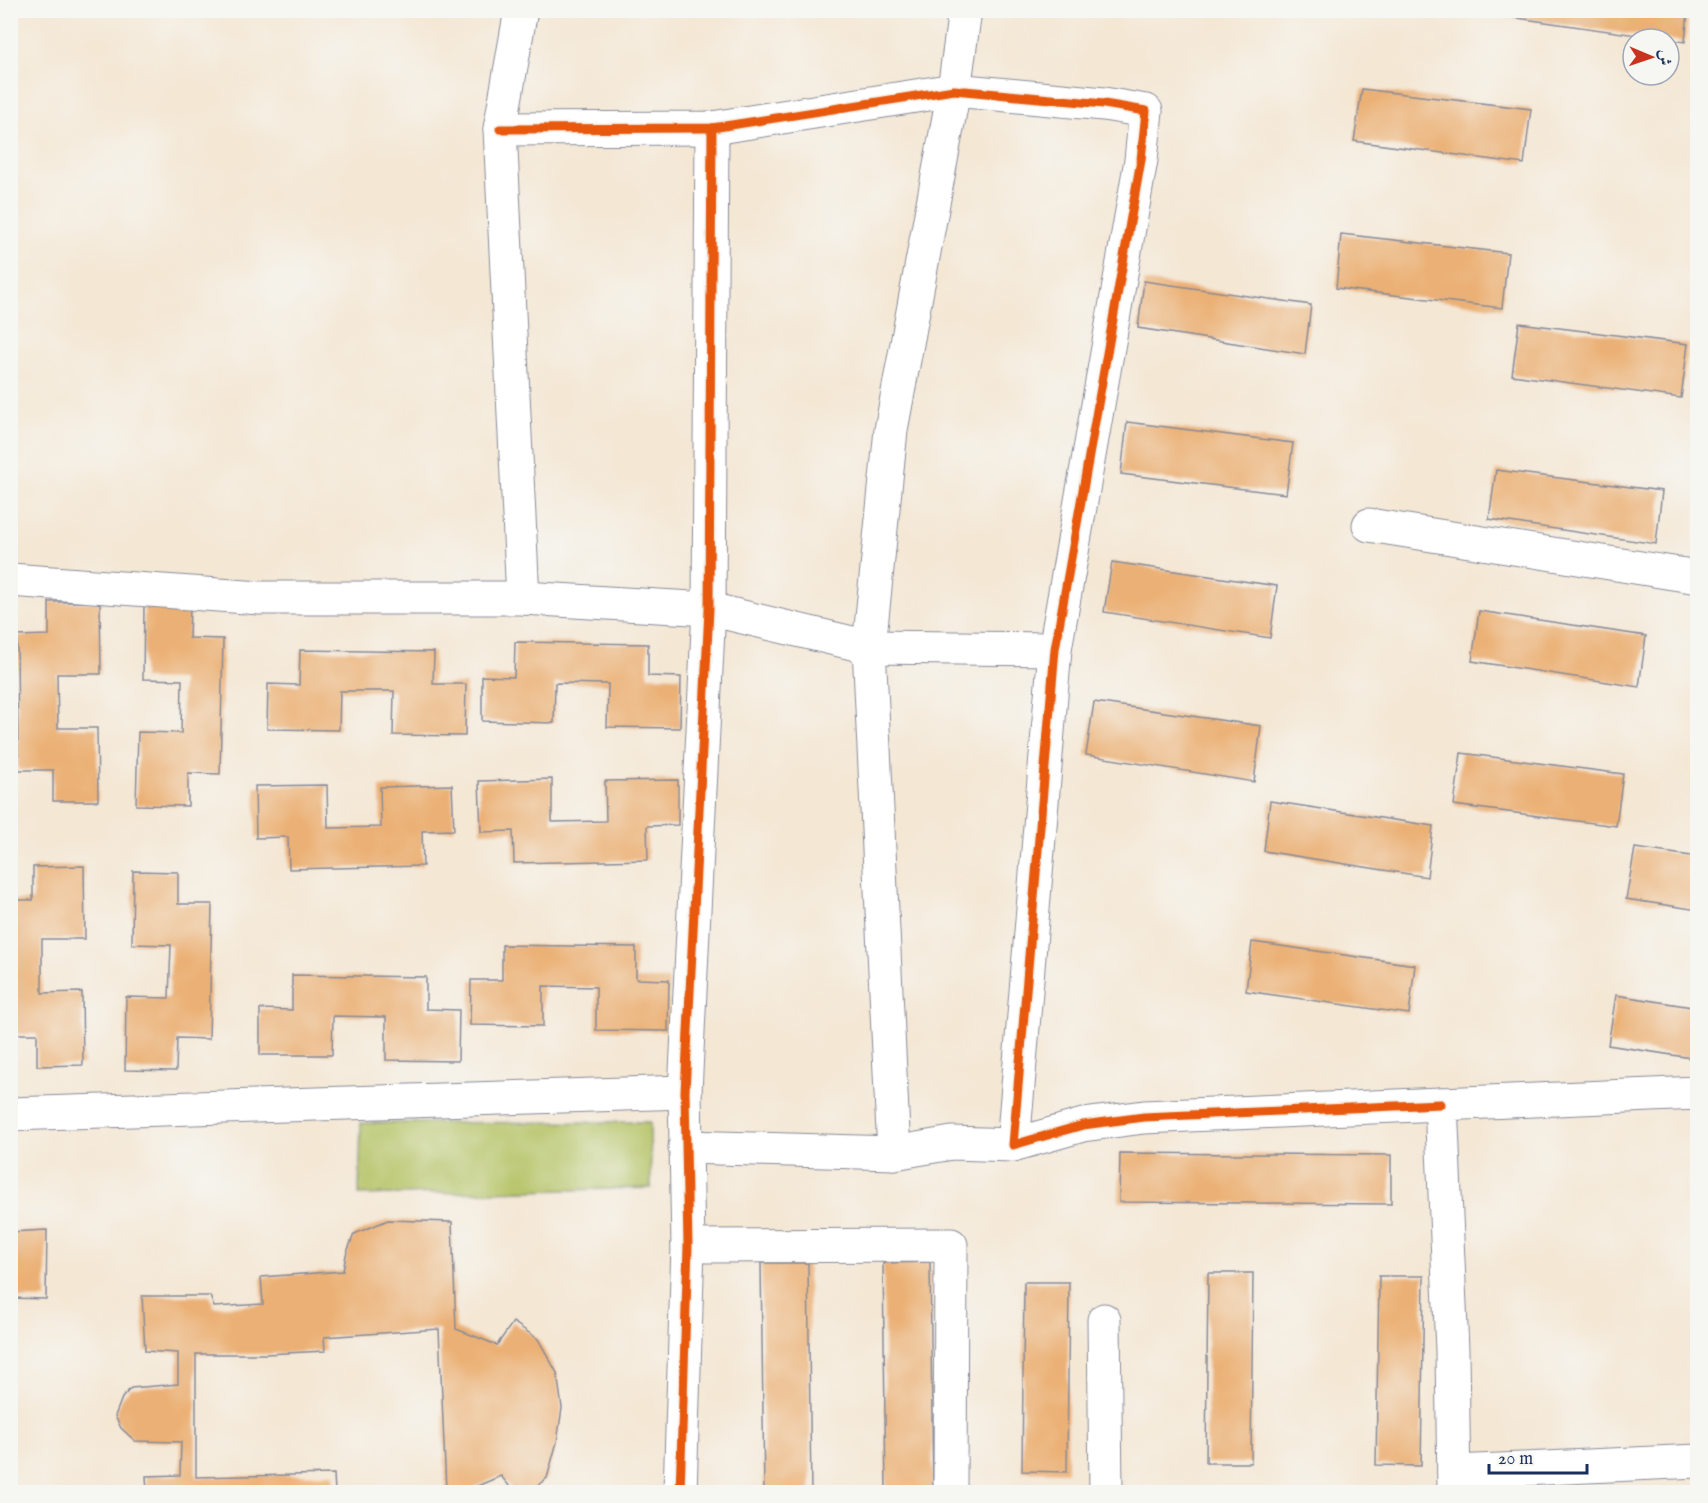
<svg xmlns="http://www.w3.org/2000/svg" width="1708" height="1503" font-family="'IM FELL English',Amiri,serif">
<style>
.green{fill:#b4c264;stroke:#687861;stroke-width:1.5}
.building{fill:#ebb075}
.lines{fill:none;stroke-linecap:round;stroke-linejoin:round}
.street-casing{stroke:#888b99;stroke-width:35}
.street{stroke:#fff;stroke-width:33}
.cycleway-casing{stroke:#f6f6f2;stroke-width:13}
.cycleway{stroke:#e8590c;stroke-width:9}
</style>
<rect width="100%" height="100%" fill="#f6f6f2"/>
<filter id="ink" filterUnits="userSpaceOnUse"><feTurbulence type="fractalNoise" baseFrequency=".0167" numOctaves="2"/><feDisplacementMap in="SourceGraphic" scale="12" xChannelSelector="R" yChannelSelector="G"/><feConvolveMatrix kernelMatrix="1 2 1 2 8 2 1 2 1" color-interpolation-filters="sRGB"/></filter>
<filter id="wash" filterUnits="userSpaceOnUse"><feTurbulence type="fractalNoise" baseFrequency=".008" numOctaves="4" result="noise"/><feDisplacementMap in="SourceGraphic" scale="24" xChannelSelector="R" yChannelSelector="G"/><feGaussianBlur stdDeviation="1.35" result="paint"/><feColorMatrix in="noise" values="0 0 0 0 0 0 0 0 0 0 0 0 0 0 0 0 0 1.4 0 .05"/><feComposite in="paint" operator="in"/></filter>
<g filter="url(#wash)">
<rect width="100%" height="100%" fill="#f4e7d4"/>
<!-- green -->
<polygon class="green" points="650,1122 651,1188 359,1195 361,1123"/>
<g id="blocks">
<!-- building -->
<g class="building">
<polygon points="1461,10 1688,10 1685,42"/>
<polygon points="1362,89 1531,109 1524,164 1354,141"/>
<polygon points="1341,234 1508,253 1502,308 1336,288"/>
<polygon points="1144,281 1311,305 1305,354 1138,328"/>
<polygon points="1519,323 1688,344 1681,398 1512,375"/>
<polygon points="1127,422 1293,443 1286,494 1121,474"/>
<polygon points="1496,470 1662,491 1656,544 1489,519"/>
<polygon points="1112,562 1277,586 1270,638 1104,612"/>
<polygon points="49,602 100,602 101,674 57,674 58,728 97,728 98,801 53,801 53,770 18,770 17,636 49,635"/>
<polygon points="144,606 190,607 189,638 223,639 220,774 188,773 188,806 136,805 138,732 181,733 182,680 143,679"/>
<polygon points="1479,611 1646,636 1639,687 1472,661"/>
<polygon points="515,642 648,644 648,676 681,677 680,728 607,727 608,684 555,683 554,723 482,721 482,676 514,677"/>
<polygon points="300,650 434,652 433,684 466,684 465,736 393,735 394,691 340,691 339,730 267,729 268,684 299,685"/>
<polygon points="1094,702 1261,726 1254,782 1086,755"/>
<polygon points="1461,753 1623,774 1616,826 1454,805"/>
<polygon points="552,779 552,822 606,821 605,781 678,780 678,825 647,826 648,860 514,863 513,831 481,832 479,781"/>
<polygon points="327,785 328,828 381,827 380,787 452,785 454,830 422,831 423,866 289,869 288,837 256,838 255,786"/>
<polygon points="1270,801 1433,826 1427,877 1264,851"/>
<polygon points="1635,848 1698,857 1698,910 1626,899"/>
<polygon points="84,866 85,939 42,939 42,993 82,992 83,1065 37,1066 37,1034 10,1034 10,900 33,900 33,867"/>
<polygon points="133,871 178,872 178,904 212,904 209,1039 177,1038 176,1071 125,1070 126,997 169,998 171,945 132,944"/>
<polygon points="1252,942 1415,965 1409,1014 1246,991"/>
<polygon points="502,945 636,947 636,979 669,980 668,1031 596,1030 596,987 543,986 543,1026 470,1025 471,980 502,980"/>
<polygon points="292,975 426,977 426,1009 459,1010 458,1061 386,1060 386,1017 333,1016 332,1055 260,1055 260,1009 292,1010"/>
<polygon points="1616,995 1698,1008 1698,1059 1608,1045"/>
<polygon points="1120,1153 1391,1155 1391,1204 1119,1202"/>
<polygon points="388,1220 452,1222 456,1329 497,1345 513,1322 538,1339 557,1373 562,1408 557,1442 547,1478 530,1492 514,1492 501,1476 463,1492 381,1492 446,1490 439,1329 324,1337 325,1351 266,1354 196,1354 196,1477 334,1474 335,1492 147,1492 146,1476 180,1475 181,1442 135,1441 121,1428 115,1416 122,1398 131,1388 178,1384 178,1353 145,1351 142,1296 210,1296 214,1307 263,1304 261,1277 343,1271 346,1255 354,1234"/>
<polygon points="47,1230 46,1299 10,1298 10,1232"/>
<polygon points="930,1262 933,1492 886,1492 883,1263"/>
<polygon points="761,1263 808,1263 811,1492 764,1492"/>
<polygon points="1208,1273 1253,1273 1251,1463 1206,1463"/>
<polygon points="1379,1276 1424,1276 1421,1466 1376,1465"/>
<polygon points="1024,1282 1069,1282 1067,1472 1022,1471"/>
</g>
</g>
</g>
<g filter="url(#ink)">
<use href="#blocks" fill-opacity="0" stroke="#888b99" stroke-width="1.5"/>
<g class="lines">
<!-- street casing -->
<g class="street-casing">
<g id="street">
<polyline points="521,10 500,129 523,598"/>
<polyline points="500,129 712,128 954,90 1104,104 1146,111 1141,160 1055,649 1013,1145 1083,1125 1144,1117 1441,1104"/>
<polyline points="1369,525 1698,577"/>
<polyline points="10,580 260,598 523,598 709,609 869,647 1055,649"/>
<polyline points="10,1114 685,1092"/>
<polyline points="685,1147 894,1153 952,1143 1013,1145"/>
<polyline points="894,1153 869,647 891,430 954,90 965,10"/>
<polyline points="688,1246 951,1245 950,1492"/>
<polyline points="1104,1320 1106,1492"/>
<polyline points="1454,1472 1698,1461"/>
<polyline points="680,1492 688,1246 685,1092 709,609 712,128"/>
<polyline points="1454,1492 1452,1350 1441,1104 1698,1093"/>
</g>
</g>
<!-- street -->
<use href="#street" class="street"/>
<!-- cycleway casing -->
<g class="cycleway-casing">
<g id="cycleway">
<polyline points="500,129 712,128 954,90 1104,104 1146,111 1141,160 1055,649 1013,1145 1083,1125 1144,1117 1441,1104"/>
<polyline points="680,1492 688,1246 685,1092 709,609 712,128"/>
</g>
</g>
<!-- cycleway -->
<use href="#cycleway" class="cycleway"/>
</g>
</g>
<!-- margin -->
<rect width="1708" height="1503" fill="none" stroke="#f6f6f2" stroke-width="36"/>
<!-- north arrow -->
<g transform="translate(1651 57) rotate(92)"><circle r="28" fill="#f6f6f2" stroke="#9ea6b7" stroke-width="1.5"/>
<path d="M0-4.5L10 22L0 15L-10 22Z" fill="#c8321e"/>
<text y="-9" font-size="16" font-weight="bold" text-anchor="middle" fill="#1b2f5e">ش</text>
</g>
<!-- scale -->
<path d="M1489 1464v9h98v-9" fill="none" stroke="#1b2f5e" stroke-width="3"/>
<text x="1498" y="1464" font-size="18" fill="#1b2f5e" stroke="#f6f6f2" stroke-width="4.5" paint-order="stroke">20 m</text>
</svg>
